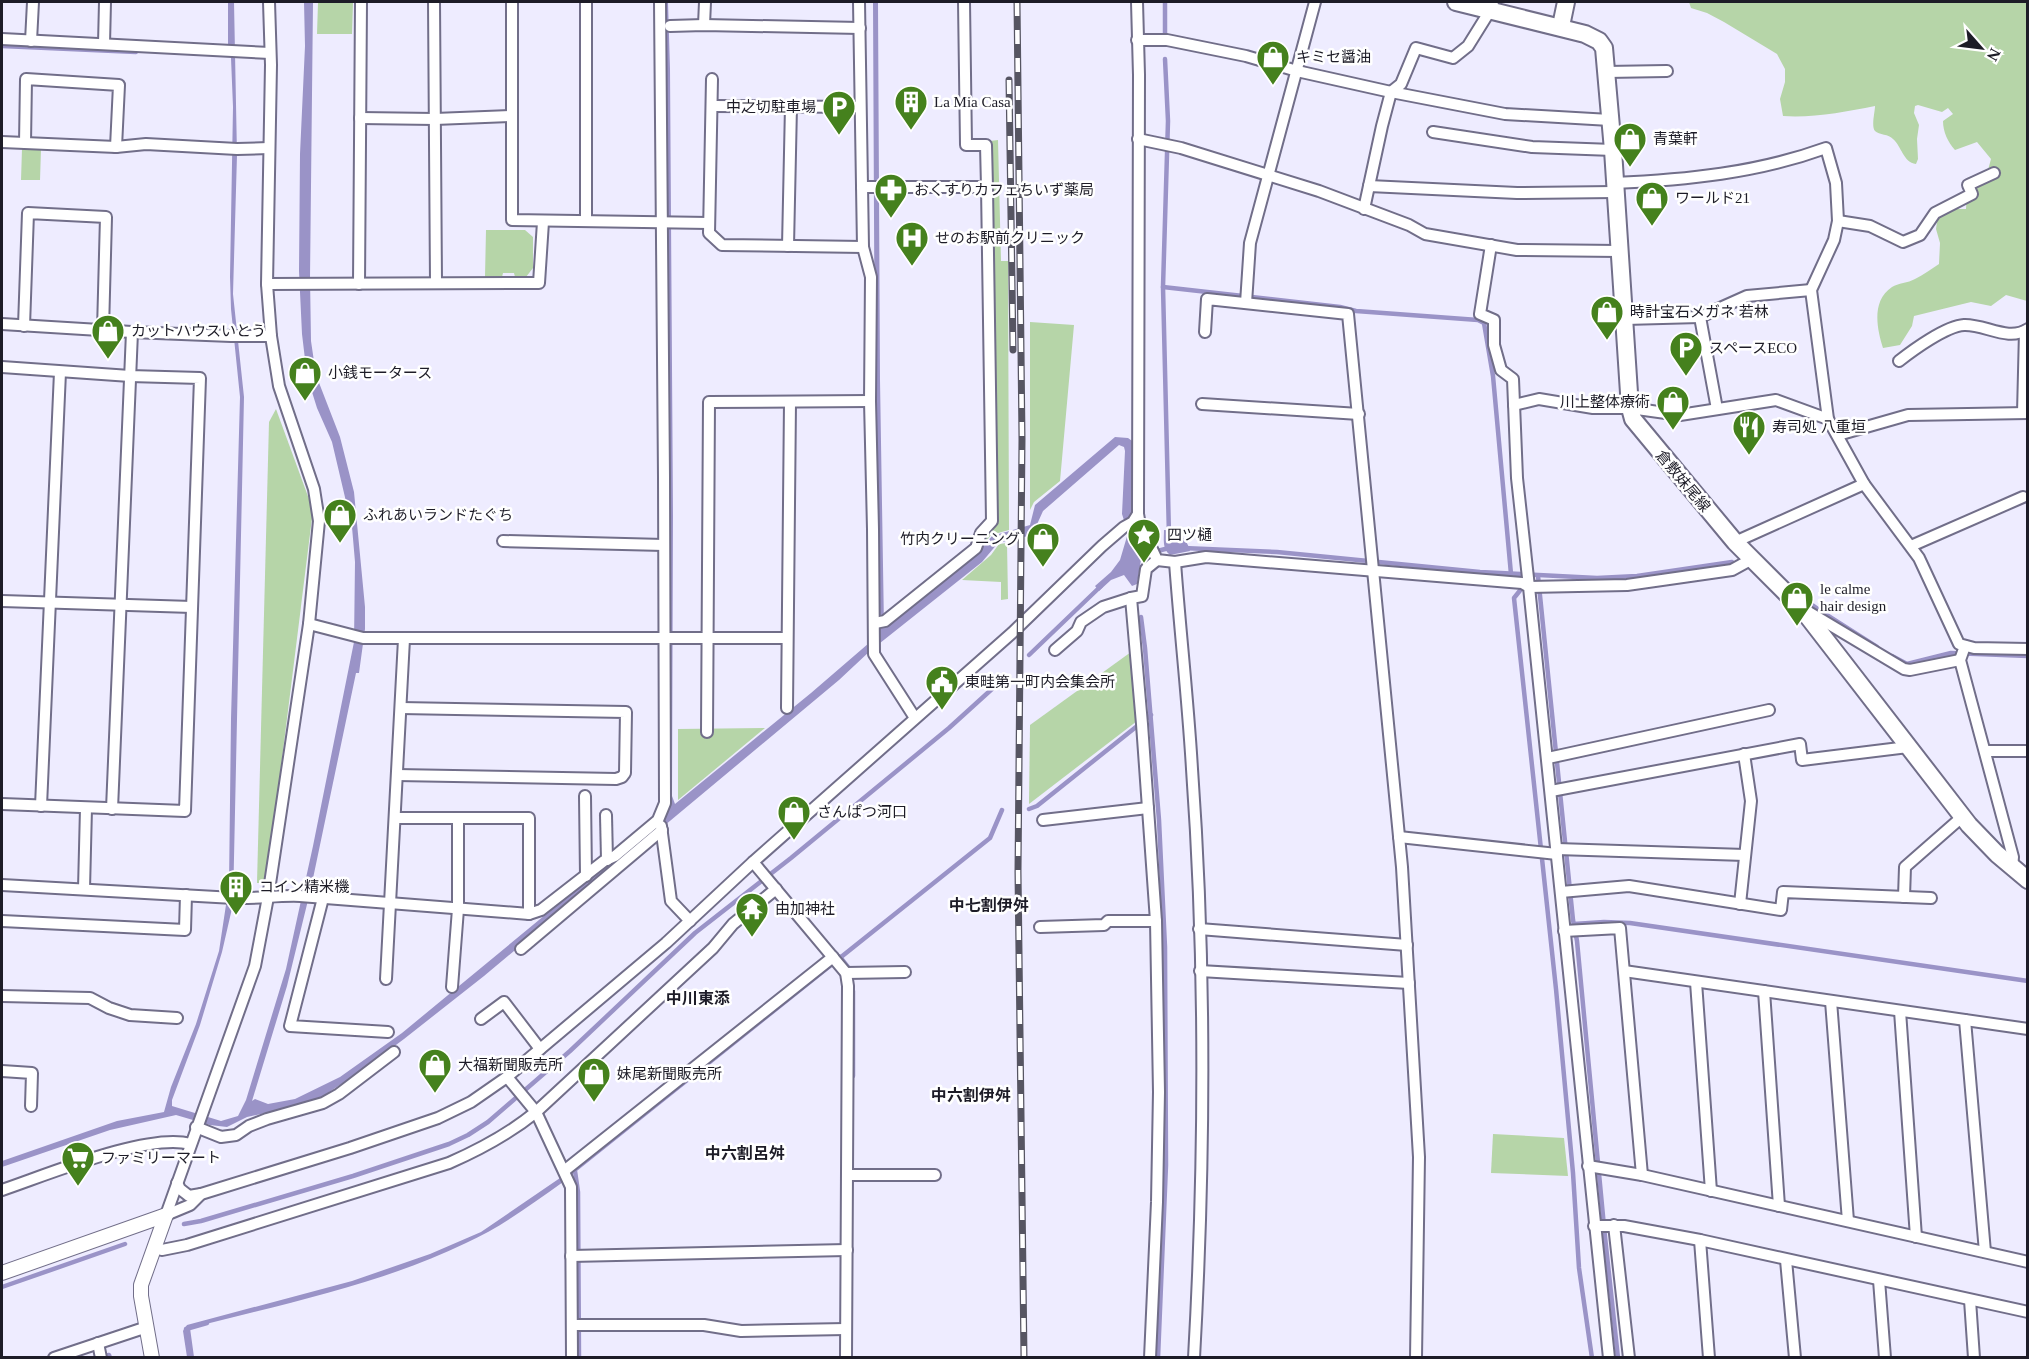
<svg xmlns="http://www.w3.org/2000/svg" width="2029" height="1359" font-family="'Times New Roman','Noto Sans JP',serif">
<style>
.green{fill:#b6d5a8}
.water{fill:#9a93c7}
.lines{fill:none;stroke-linecap:round;stroke-linejoin:round}
.stream{stroke:#9a93c7;stroke-width:4.5}
.minor-casing{stroke:#716e89;stroke-width:14}
.tertiary-casing{stroke:#716e89;stroke-width:16}
.secondary-casing{stroke:#716e89;stroke-width:20}
.minor{stroke:#fff;stroke-width:10}
.tertiary{stroke:#fff;stroke-width:14}
.secondary{stroke:#fff;stroke-width:16}
.rail-casing{stroke:#565562;stroke-width:7}
.rail{stroke:#fff;stroke-width:4.5;stroke-dasharray:14;stroke-linecap:butt}
.labels{text-anchor:middle;dominant-baseline:central;stroke-width:5;stroke-linejoin:round;paint-order:stroke}
.poi-label{font-size:15px;fill:#1d1c27;stroke:#fff;text-anchor:start}
.street-label{font-size:15px;fill:#1d1c27;stroke:#fff}
.neighbourhood-label{font-size:16px;font-weight:bold;fill:#1d1c27;stroke:#fff}
</style>
<rect width="100%" height="100%" fill="#eeecff"/>
<!-- green -->
<g class="green">
<polygon points="318,2 353,2 352,34 317,34"/>
<path d="M1689 2H2027V301L2006 295 1991 306 1971 302 1914 316 1912 326 1900 345 1883 348C1877 329 1871 301 1892 287 1898 283 1908 283 1915 279 1923 275 1931 269 1939 264L1940 243 1936 229 1938 215 1952 209H1966C1967 199 1965 188 1967 178L1988 170 1991 159 1977 142 1955 150C1948 142 1943 132 1943 121L1953 114 1948 108 1942 112 1918 105 1915 106 1914 113 1919 125 1917 139 1918 159 1916 164C1903 162 1902 147 1893 139 1889 134 1879 135 1875 131 1871 126 1875 112 1875 106 1845 112 1813 118 1783 116L1780 99 1785 82V69L1777 54 1724 22 1707 13 1691 8Z"/>
<polygon points="998,140 1001,261 1008,261 1009,530 991,535 980,549 983,539 998,522 990,141"/>
<polygon points="22,148 41,148 40,180 21,180"/>
<polygon points="486,230 525,230 533,237 533,268 526,277 515,277 514,273 503,273 502,277 485,277"/>
<polygon points="1030,322 1074,325 1060,481 1034,502 1030,510"/>
<polygon points="276,409 313,510 267,879 261,883 257,883 269,422"/>
<polygon points="1007,543 1008,599 1001,600 1001,582 962,580 991,555 999,544"/>
<polygon points="1131,652 1137,721 1029,804 1030,725"/>
<polygon points="765,728 678,800 678,729"/>
<polygon points="1493,1134 1564,1138 1568,1176 1491,1173"/>
</g>
<!-- water -->
<g class="water">
<polygon points="228,2 234,2 237,155 233,294 244,397 233,904 222,952 200,1025 172,1100 172,1106 221,1121 238,1116 246,1100 286,969 313,846 354,642 355,562 352,527 332,442 317,408 307,376 302,334 299,271 300,154 305,46 304,2 313,2 310,278 311,341 316,375 340,437 354,492 365,607 365,629 359,673 356,673 311,888 287,986 252,1101 255,1099 268,1104 295,1099 340,1077 402,1033 664,817 664,2 668,2 670,69 673,516 672,796 675,804 811,693 876,637 873,2 878,2 880,380 884,627 978,553 992,536 1030,525 1035,505 1115,437 1128,438 1135,443 1134,502 1131,511 1135,530 1137,540 1147,556 1141,560 1137,584 1132,586 1124,575 1111,580 1099,591 1095,586 1111,572 1120,560 1128,533 1122,514 1125,451 1124,447 1119,445 1043,511 1034,531 1028,536 998,543 982,562 870,651 839,680 484,976 404,1039 361,1071 317,1100 303,1105 247,1117 227,1127 210,1125 176,1115 110,1130 2,1167 2,1161 117,1121 164,1112 171,1087 196,1024 219,951 229,885 231,719 240,397 231,309 230,277 233,107 231,58 228,48"/>
<path d="M1164 530C1177 530 1187 538 1190 551L1170 555C1162 549 1164 539 1164 530Z"/>
<path d="M560 1178 563 1182C532 1204 501 1227 466 1243 379 1285 283 1304 190 1328L194 1357H187L183 1331 187 1325 352 1281 430 1254 481 1232Z"/>
</g>
<g class="lines">
<!-- stream -->
<g class="stream">
<polyline points="1165,2 1165,37"/>
<polyline points="2,46 136,52"/>
<polyline points="1165,59 1168,121 1163,287 1169,536"/>
<polyline points="1163,287 1340,307 1356,311 1478,320 1484,323 1493,376 1511,574"/>
<polyline points="1183,548 1277,552 1480,572 1597,578 1637,576 1732,562"/>
<polyline points="1142,555 1169,548"/>
<polyline points="1538,576 1573,920 1577,941 1605,1237 1618,1358"/>
<polyline points="1522,588 1514,598 1556,989 1573,1173 1579,1268 1592,1358"/>
<polyline points="1797,594 1822,612 1877,647"/>
<polyline points="1141,617 1145,648 1159,820 1165,947 1166,1165 1158,1358"/>
<polyline points="1029,655 1101,586"/>
<polyline points="1892,656 1907,664 1951,653 2028,656"/>
<polyline points="1029,809 1037,806 1151,715"/>
<polyline points="1574,924 1604,922 1630,923 2028,981"/>
<polyline points="840,957 851,971"/>
<polyline points="853,1076 853,991"/>
<polyline points="575,1171 578,1192 579,1358"/>
<polyline points="567,1176 985,842 990,838 1002,810"/>
<polyline points="184,1224 201,1221 353,1176 449,1144 468,1135 488,1122 570,1051 695,933 791,858 949,728 1003,679"/>
<polyline points="2,1287 125,1244"/>
<polyline points="186,1331 186,1329 207,1323"/>
<polyline points="106,1356 109,1355 110,1358"/>
</g>
<!-- minor casing -->
<g class="minor-casing">
<g id="minor">
<polyline points="434,2 436,283"/>
<polyline points="512,2 512,220 709,223"/>
<polyline points="586,2 586,221"/>
<polyline points="859,2 863,247 871,277 870,401 873,529 874,654 915,718"/>
<polyline points="964,2 966,145 986,145 987,187"/>
<polyline points="1137,2 1139,75 1138,514"/>
<polyline points="704,25 705,2"/>
<polyline points="670,26 704,25 860,28"/>
<polyline points="2,39 270,53"/>
<polyline points="1137,40 1167,40 1246,56 1297,71 1391,92 1505,114 1610,120"/>
<polyline points="31,41 33,2"/>
<polyline points="104,44 105,2"/>
<polyline points="1606,72 1667,71"/>
<polyline points="712,79 709,233 722,245 863,247"/>
<polyline points="712,106 860,107"/>
<polyline points="360,118 435,119 512,116"/>
<polyline points="1433,132 1532,147 1613,150"/>
<polyline points="1138,139 1181,148 1319,191 1409,225 1425,234 1517,250 1619,251"/>
<polyline points="2,142 116,147 146,144 237,149 269,148"/>
<polyline points="25,143 26,79 119,85 116,147"/>
<path d="M1614 183C1686 180 1757 173 1826 148L1836 183 1838 221 1834 240 1811 290 1828 419 1864 484"/>
<polyline points="1369,186 1517,193 1615,192"/>
<polyline points="862,187 987,187 992,521 981,533 976,548 885,621 875,623"/>
<polyline points="1364,209 1382,126 1391,92 1401,84 1416,48 1453,58 1468,46 1491,9 1493,2"/>
<polyline points="1838,221 1870,226 1903,242 1920,235 1935,213 1972,194 1968,185 1994,173"/>
<polyline points="1491,245 1480,314 1494,320 1494,345 1501,370 1513,379 1517,478 1529,587 1627,585 1732,570 1752,559"/>
<polyline points="788,246 791,106"/>
<polyline points="267,284 539,283 543,222"/>
<polyline points="359,284 361,2"/>
<polyline points="1246,303 1250,243 1315,2"/>
<polyline points="1700,317 1717,409"/>
<polyline points="1625,319 1700,317 1747,296 1811,290"/>
<polyline points="2,324 132,332 231,336 271,336"/>
<polyline points="24,326 28,213 106,217 103,330"/>
<polyline points="1205,332 1207,299 1348,314 1402,867 1419,1157 1416,1358"/>
<path d="M1899 361C1913 350 1946 326 1964 325 1985 324 2008 342 2028 329"/>
<polyline points="2,367 130,376 200,378 185,811 2,804"/>
<polyline points="1202,404 1359,414"/>
<polyline points="1514,405 1539,399 1593,408 1630,408 1680,415 1776,400 1828,419"/>
<polyline points="2023,413 2025,331"/>
<polyline points="1838,435 1908,415 2028,413"/>
<polyline points="503,541 664,545"/>
<polyline points="1735,542 1864,484 1919,558 1959,644 1974,648 2028,649"/>
<polyline points="1911,546 2023,497"/>
<path d="M1175 562C1180 631 1188 700 1192 769 1206 964 1205 1162 1194 1358"/>
<polyline points="2,601 192,607"/>
<polyline points="1807,611 1904,669 1910,670 1960,660"/>
<polyline points="309,624 363,638 787,638"/>
<polyline points="1965,646 1960,660 2013,857 2012,867"/>
<polyline points="1055,650 1077,631 1081,622 1103,607 1131,598"/>
<polyline points="787,708 790,402"/>
<polyline points="707,732 709,402 870,401"/>
<polyline points="1985,751 2028,751"/>
<polyline points="1548,758 1769,710"/>
<polyline points="397,775 616,779 622,777 625,773 626,712 401,708"/>
<polyline points="1551,791 1800,744 1802,760 1908,747"/>
<polyline points="585,796 586,876"/>
<polyline points="41,806 60,372"/>
<polyline points="112,809 132,332"/>
<polyline points="606,815 607,860"/>
<polyline points="395,818 458,818"/>
<polyline points="1043,820 1148,808"/>
<polyline points="661,826 671,901 690,921"/>
<polyline points="1399,837 1557,854"/>
<polyline points="1557,849 1745,855"/>
<polyline points="753,862 846,973 848,986 846,1358"/>
<path d="M2 885 234 898C256 899 278 895 300 896L529 914 541 910 604 861 615 856 658 820 665 803 664 477 660 2"/>
<polyline points="84,889 86,808"/>
<polyline points="1561,892 1629,886 1781,910 1783,892 1931,898"/>
<polyline points="1904,897 1905,867 1962,817"/>
<polyline points="323,898 290,1026 388,1032"/>
<polyline points="1740,904 1751,801 1744,754"/>
<polyline points="2,921 185,930 186,895"/>
<polyline points="1040,927 1104,925 1108,921 1156,921"/>
<polyline points="1199,929 1407,945"/>
<polyline points="1564,931 1620,928 1642,1175"/>
<polyline points="521,949 662,830"/>
<polyline points="1200,971 1409,983"/>
<polyline points="1624,971 2028,1029"/>
<polyline points="846,973 905,972"/>
<polyline points="386,979 404,639"/>
<polyline points="1696,982 1711,1191"/>
<polyline points="452,987 458,909 458,818 529,818 529,914"/>
<polyline points="1764,991 1779,1206"/>
<polyline points="2,996 90,998 109,1008 130,1015 177,1018"/>
<polyline points="1831,1001 1848,1221"/>
<polyline points="1900,1011 1916,1237"/>
<polyline points="481,1019 504,1002 540,1049"/>
<polyline points="1965,1020 1985,1252"/>
<polyline points="2,1071 32,1073 31,1106"/>
<polyline points="507,1077 536,1112 571,1187 572,1358"/>
<polyline points="196,1127 221,1137 236,1135 249,1126 267,1119 323,1103 339,1094 394,1052"/>
<polyline points="1588,1166 1642,1175 2028,1262"/>
<polyline points="564,1171 833,957"/>
<polyline points="847,1175 935,1175"/>
<polyline points="177,1183 180,1189 189,1196 201,1194"/>
<path d="M2 1190C44 1176 149 1132 190 1144"/>
<polyline points="166,1215 190,1205 201,1194 350,1148 438,1118 471,1102 507,1077 666,943 753,862 1012,633 1102,546 1124,527 1133,522 1138,514 1142,536 1151,547 1157,560 1175,562 1206,557 1522,583 1529,587 1609,1358"/>
<polyline points="166,1215 255,966 268,897 309,624 319,521 314,489 279,386 271,336 267,284 271,65 269,2"/>
<polyline points="1614,1225 1629,1358"/>
<polyline points="1594,1226 1624,1226 1700,1240 2028,1312"/>
<polyline points="1700,1240 1709,1358"/>
<path d="M154 1247 162 1250 187 1245 449 1163C481 1149 509 1134 536 1112L713 948 733 924 776 889"/>
<polyline points="571,1256 847,1250"/>
<polyline points="1786,1260 1795,1358"/>
<polyline points="1879,1280 1885,1358"/>
<polyline points="1970,1300 1974,1358"/>
<polyline points="572,1325 704,1325 741,1331 846,1329"/>
<polyline points="98,1343 101,1358"/>
<polyline points="54,1358 147,1327"/>
<polyline points="1150,1358 1157,1202 1159,1092 1156,921 1142,724 1131,598 1142,596 1146,569 1157,560"/>
</g>
</g>
<!-- tertiary casing -->
<g class="tertiary-casing">
<g id="tertiary">
<polyline points="2,1273 166,1215"/>
<polyline points="152,1358 141,1296 141,1285 166,1215"/>
</g>
</g>
<!-- secondary casing -->
<g class="secondary-casing">
<g id="secondary">
<polyline points="1456,2 1585,34 1599,41 1604,48 1613,150 1630,408 1633,419 1735,542 1802,609 1969,825 1997,854 2028,880"/>
<polyline points="1561,26 1566,2"/>
</g>
</g>
<!-- minor -->
<use href="#minor" class="minor"/>
<!-- tertiary -->
<use href="#tertiary" class="tertiary"/>
<!-- secondary -->
<use href="#secondary" class="secondary"/>
<!-- rail casing -->
<g class="rail-casing">
<g id="rail">
<polyline points="1017,2 1022,439 1018,872 1024,1358"/>
<polyline points="1009,80 1013,350"/>
</g>
</g>
<!-- rail -->
<use href="#rail" class="rail"/>
</g>
<!-- icons -->
<defs>
<g id="shop-pin" transform="scale(1.725)"><path d="M0 17L-7.5 6A9.5 9.5 0 1 1 7.5 6Z" fill="#45811d" stroke="#fff"/><path d="M-5-2.5h2.3a2.7 3.5 0 0 1 5.4 0H5L5.5 6h-11ZM-1.5-2.5h3a1.5 2.3 0 0 0-3 0Z" fill="#fff"/></g>
<g id="building-pin" transform="scale(1.725)"><path d="M0 17L-7.5 6A9.5 9.5 0 1 1 7.5 6Z" fill="#45811d" stroke="#fff"/><path d="M-4-6H4V6H1V3H-1V6H-4ZM-2.5-4.3h1.7v1.8h-1.7ZM.8-4.3h1.7v1.8H.8ZM-2.5-1h1.7V.8h-1.7ZM.8-1h1.7V.8H.8Z" fill="#fff"/></g>
<g id="parking-pin" transform="scale(1.725)"><path d="M0 17L-7.5 6A9.5 9.5 0 1 1 7.5 6Z" fill="#45811d" stroke="#fff"/><path d="M-3.5-5.5H1a3.5 3.5 0 0 1 0 7H-1V5.5H-3.5ZM-1-3.4V-.6H.8a1.4 1.4 0 0 0 0-2.8Z" fill="#fff"/></g>
<g id="pharmacy-pin" transform="scale(1.725)"><path d="M0 17L-7.5 6A9.5 9.5 0 1 1 7.5 6Z" fill="#45811d" stroke="#fff"/><path d="M-2-6h4v4h4v4h-4v4h-4v-4h-4v-4h4Z" fill="#fff"/></g>
<g id="hospital-pin" transform="scale(1.725)"><path d="M0 17L-7.5 6A9.5 9.5 0 1 1 7.5 6Z" fill="#45811d" stroke="#fff"/><path d="M-5-5h3v3.5h4V-5h3V5h-3V1.5h-4V5h-3Z" fill="#fff"/></g>
<g id="restaurant-pin" transform="scale(1.725)"><path d="M0 17L-7.5 6A9.5 9.5 0 1 1 7.5 6Z" fill="#45811d" stroke="#fff"/><path d="M-5-6h1v4h1v-4h1v4h1v-4h1v5L-1.5 .5V6h-2V.5L-5-1ZM5-6V6H3V1.5H1.5Q1.5-4 5-6Z" fill="#fff"/></g>
<g id="sight-pin" transform="scale(1.725)"><path d="M0 17L-7.5 6A9.5 9.5 0 1 1 7.5 6Z" fill="#45811d" stroke="#fff"/><path d="M0-6L1.8-2.2L6-1.7L2.9 1.2L3.7 5.4L0 3.3L-3.7 5.4L-2.9 1.2L-6-1.7L-1.8-2.2Z" fill="#fff"/></g>
<g id="civic-pin" transform="scale(1.725)"><path d="M0 17L-7.5 6A9.5 9.5 0 1 1 7.5 6Z" fill="#45811d" stroke="#fff"/><path d="M-.6-6.5H3V-4.5H.6V-3L4-1V1h2V6H-6V1h2V-1L-.6-3ZM-1.2 2.5V6h2.4V2.5Z" fill="#fff"/></g>
<g id="temple-pin" transform="scale(1.725)"><path d="M0 17L-7.5 6A9.5 9.5 0 1 1 7.5 6Z" fill="#45811d" stroke="#fff"/><path d="M0-6L5-2H3V0L6.5 2.5H4V6H1.5V3h-3V6H-4V2.5H-6.5L-3 0V-2H-5Z" fill="#fff"/></g>
<g id="supermarket-pin" transform="scale(1.725)"><path d="M0 17L-7.5 6A9.5 9.5 0 1 1 7.5 6Z" fill="#45811d" stroke="#fff"/><path d="M-6-5.5h2.5l.6 2H6L4.5 2H-2.5L-4.4-4H-6ZM-1.5 3.2a1.3 1.3 0 1 0 .1 0ZM3 3.2a1.3 1.3 0 1 0 .1 0Z" fill="#fff"/></g>
</defs>
<g fill-rule="evenodd">
<use href="#shop-pin" x="1273" y="57"/>
<use href="#building-pin" x="911" y="102"/>
<use href="#parking-pin" x="839" y="107"/>
<use href="#shop-pin" x="1630" y="139"/>
<use href="#pharmacy-pin" x="891" y="190"/>
<use href="#shop-pin" x="1652" y="198"/>
<use href="#hospital-pin" x="912" y="238"/>
<use href="#shop-pin" x="1607" y="312"/>
<use href="#shop-pin" x="108" y="331"/>
<use href="#parking-pin" x="1686" y="348"/>
<use href="#shop-pin" x="305" y="373"/>
<use href="#shop-pin" x="1673" y="402"/>
<use href="#restaurant-pin" x="1749" y="427"/>
<use href="#shop-pin" x="340" y="515"/>
<use href="#sight-pin" x="1144" y="535"/>
<use href="#shop-pin" x="1043" y="539"/>
<use href="#shop-pin" x="1797" y="598"/>
<use href="#civic-pin" x="942" y="682"/>
<use href="#shop-pin" x="794" y="812"/>
<use href="#building-pin" x="236" y="887"/>
<use href="#temple-pin" x="752" y="909"/>
<use href="#shop-pin" x="435" y="1065"/>
<use href="#shop-pin" x="594" y="1074"/>
<use href="#supermarket-pin" x="78" y="1158"/>
</g>
<g class="labels">
<!-- poi labels -->
<g class="poi-label">
<text x="1296" y="57">キミセ醤油</text>
<text x="934" y="102">La Mia Casa</text>
<text x="816" y="107" text-anchor="end">中之切駐車場</text>
<text x="1653" y="139">青葉軒</text>
<text x="914" y="190">おくすりカフェちいず薬局</text>
<text x="1675" y="198">ワールド21</text>
<text x="935" y="238">せのお駅前クリニック</text>
<text x="1630" y="312">時計宝石メガネ 若林</text>
<text x="131" y="331">カットハウスいとう</text>
<text x="1709" y="348">スペースECO</text>
<text x="328" y="373">小銭モータース</text>
<text x="1650" y="402" text-anchor="end">川上整体療術</text>
<text x="1772" y="427">寿司処 八重垣</text>
<text x="363" y="515">ふれあいランドたぐち</text>
<text x="1167" y="535">四ツ樋</text>
<text x="1020" y="539" text-anchor="end">竹内クリーニング</text>
<text x="1820" y="589">le calme<tspan x="1820" dy="17">hair design</tspan></text>
<text x="965" y="682">東畦第一町内会集会所</text>
<text x="817" y="812">さんぱつ河口</text>
<text x="259" y="887">コイン精米機</text>
<text x="775" y="909">由加神社</text>
<text x="458" y="1065">大福新聞販売所</text>
<text x="617" y="1074">妹尾新聞販売所</text>
<text x="101" y="1158">ファミリーマート</text>
</g>
<!-- street labels -->
<g class="street-label">
<text transform="translate(1683 481) rotate(50)">倉敷妹尾線</text>
</g>
<!-- neighbourhood labels -->
<g class="neighbourhood-label">
<text x="989" y="905">中七割伊舛</text>
<text x="698" y="998">中川東添</text>
<text x="971" y="1095">中六割伊舛</text>
<text x="745" y="1153">中六割呂舛</text>
</g>
</g>
<!-- border -->
<rect width="2029" height="1359" fill="none" stroke="#1d1c27" stroke-width="6"/>
<!-- north arrow -->
<g transform="translate(1981 48) rotate(118)" stroke="#ffffff" stroke-width="4.5" paint-order="stroke">
<path d="M0-4.5L10 22L0 15L-10 22Z" fill="#1d1c27"/>
<text y="-9" font-size="16" font-weight="bold" text-anchor="middle" fill="#1d1c27">N</text>
</g>
</svg>
